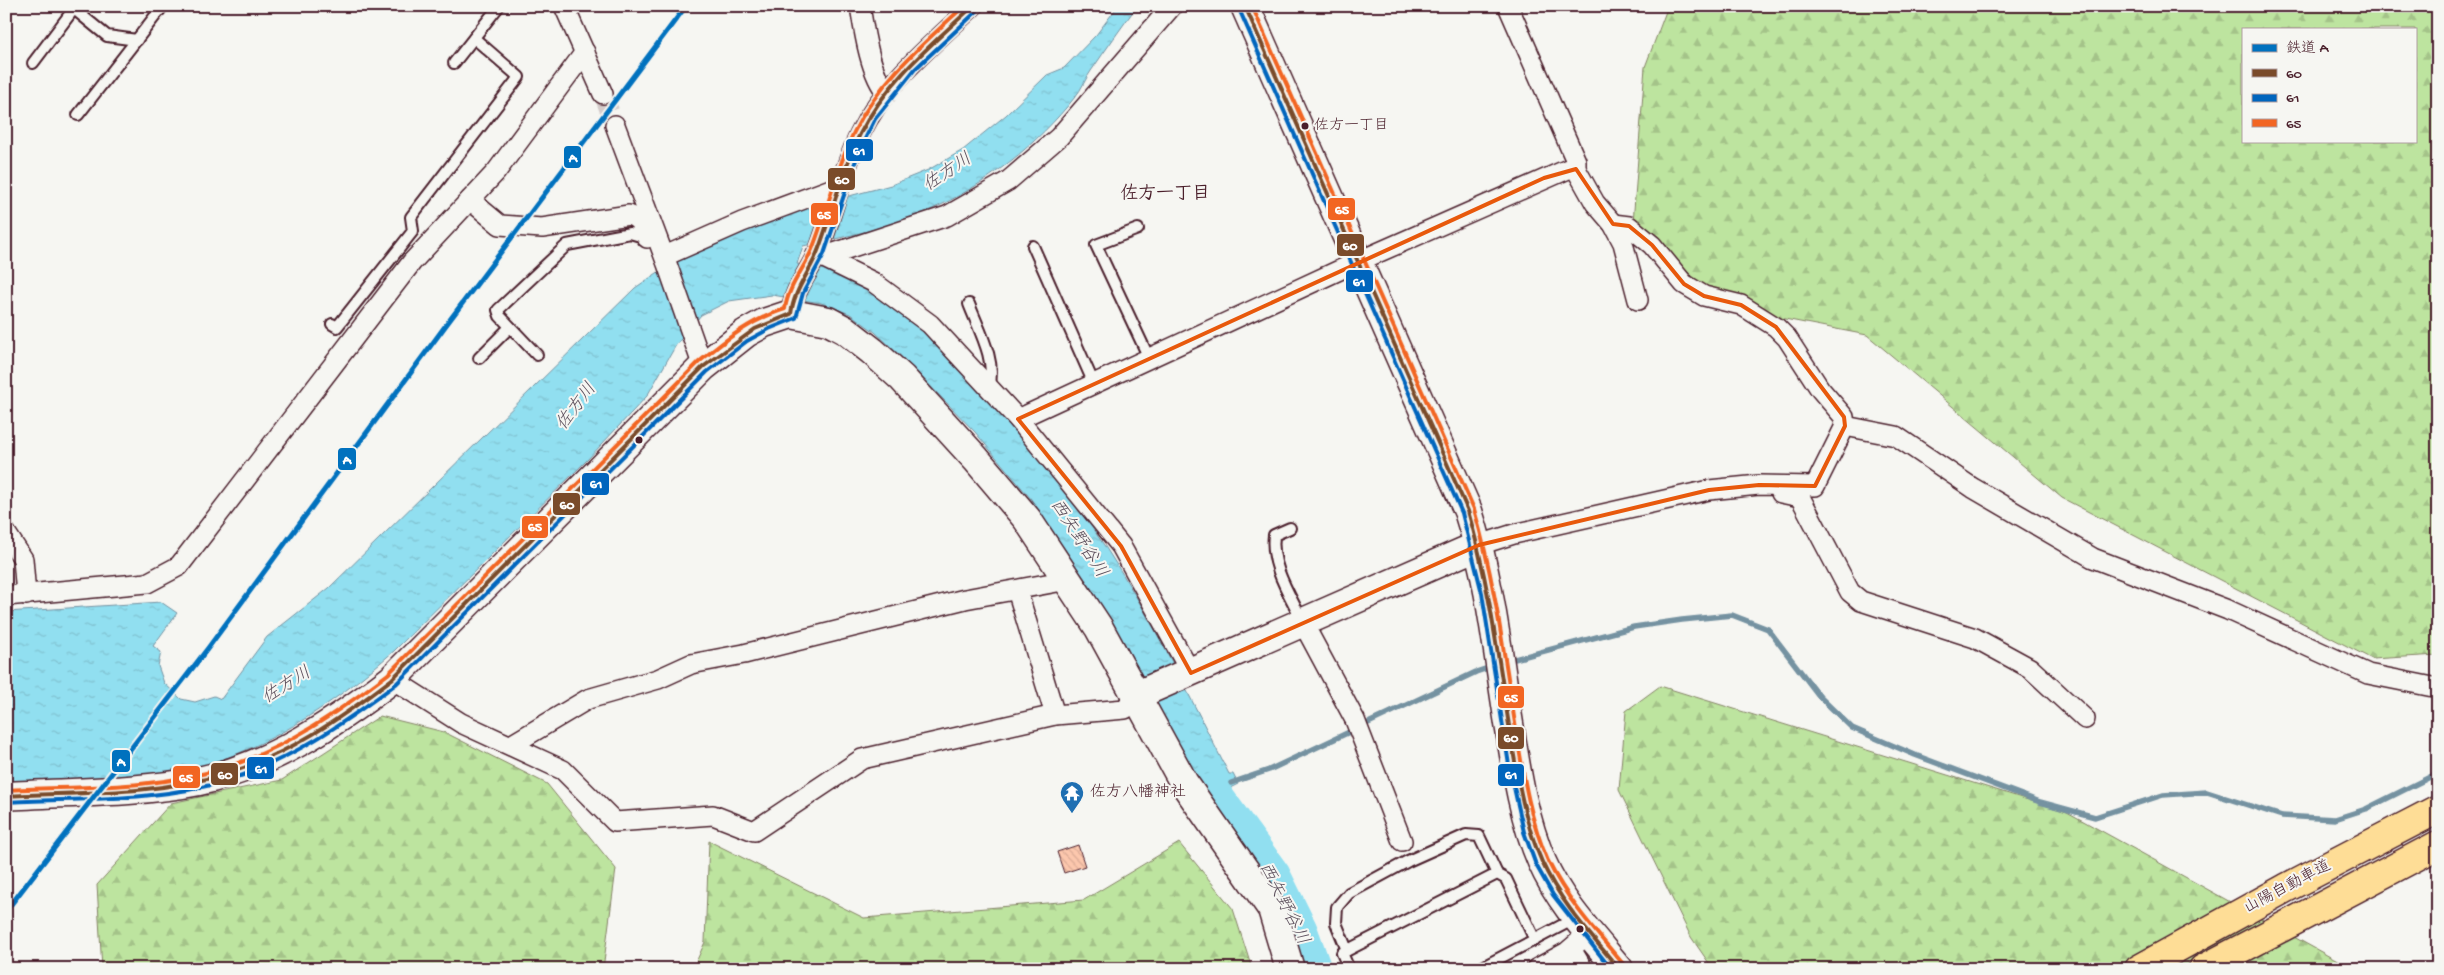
<svg xmlns="http://www.w3.org/2000/svg" width="2444" height="975" font-family="'Gochi Hand','Klee One',sans-serif">
<style>
.forest{fill:url(#forest-firs);stroke:#848265;fill-rule:evenodd}
.water{fill:url(#water-ripples);stroke:#7592a1}
.lines{fill:none;stroke-linecap:round;stroke-linejoin:round}
.stream{stroke:#7592a1;stroke-width:5.5}
.river{stroke:#91dff0;stroke-width:35}
.building{fill:url(#building-back-hatch);stroke:#4a1f2b}
.street-tunnel{stroke:#d4cbca;stroke-width:19;stroke-dasharray:19 9;stroke-linecap:butt}
.lane-casing{stroke:#4a1f2b;stroke-width:14}
.street-casing{stroke:#4a1f2b;stroke-width:22}
.secondary-casing{stroke:#4a1f2b;stroke-width:31}
.highway-casing{stroke:#4a1f2b;stroke-width:31}
.lane{stroke:#f6f6f2;stroke-width:10}
.street{stroke:#f6f6f2;stroke-width:19}
.secondary{stroke:#f6f6f2;stroke-width:28}
.highway{stroke:#fedd96;stroke-width:28}
.bus-1-casing{stroke:#f6f6f2;stroke-width:8}
.bus-2-casing{stroke:#f6f6f2;stroke-width:8}
.bus-3-casing{stroke:#f6f6f2;stroke-width:8}
.bus-1{stroke:#7a4b2a;stroke-width:4}
.bus-2{stroke:#0065bd;stroke-width:4}
.bus-3{stroke:#f26522;stroke-width:4}
.rail-1-casing{stroke:#f6f6f2;stroke-width:9}
.rail-1{stroke:#0071be;stroke-width:5}
.marked{fill:none;stroke:#e8590c;stroke-width:4;stroke-linejoin:round}
.bus-dot{fill:#4a1f2b;stroke:#f6f6f2;stroke-width:2}
.labels{text-anchor:middle;dominant-baseline:central;stroke-width:4;stroke-linejoin:round;paint-order:stroke}
.bus-label{font-size:15px;fill:#4a1f2b;stroke:#f6f6f2;text-anchor:start}
.poi-label{font-size:16px;fill:#4a1f2b;stroke:#f6f6f2;text-anchor:start}
.street-label{font-size:16px;fill:#4a1f2b;stroke:#f6f6f2}
.water-label{font-size:18px;font-style:italic;fill:#5c4f5c;stroke:#f6f6f2}
.neighbourhood-label{font-size:18px;font-weight:bold;fill:#4a1f2b;stroke:#f6f6f2}
.line-badge{stroke:#f6f6f2;stroke-width:2}
.badge-label{font-size:14px;text-anchor:middle;font-weight:bold;fill:#fff}
</style>
<defs>
<pattern id="forest-firs" width="22" height="20" patternUnits="userSpaceOnUse" patternTransform="scale(1.25)"><rect width="22" height="20" fill="#bde49f"/><path d="M5 1l3.5 6h-7zM16 11l3.5 6h-7z" fill="#a4c389"/></pattern>
<pattern id="water-ripples" width="26" height="14" patternUnits="userSpaceOnUse" patternTransform="scale(1.25)"><rect width="26" height="14" fill="#91dff0"/><path d="M2 4q2-2 4 0t4 0M15 11q2-2 4 0t4 0" fill="none" stroke="#7fbfce"/></pattern>
<pattern id="building-back-hatch" width="6" height="6" patternUnits="userSpaceOnUse" patternTransform="scale(1.25)"><rect width="6" height="6" fill="#fcc7ad"/><path d="M-1 5l2 2M0 0l6 6M5-1l2 2" fill="none" stroke="#daaa95"/></pattern>
</defs>
<rect width="100%" height="100%" fill="#f6f6f2"/>
<filter id="ink" filterUnits="userSpaceOnUse"><feTurbulence type="fractalNoise" baseFrequency=".02" numOctaves="2"/><feDisplacementMap in="SourceGraphic" scale="10" xChannelSelector="R" yChannelSelector="G"/><feConvolveMatrix kernelMatrix="1 2 1 2 8 2 1 2 1" color-interpolation-filters="sRGB"/></filter>
<g filter="url(#ink)">
<!-- forest -->
<g class="forest">
<path d="M1668 6H2438V655L2372 659 2062 498 1867 335 1728 308 1633 223 1645 67ZM2243 29H2415V141H2243Z"/>
<polygon points="1660,686 2067,812 2352,969 1713,969 1691,937 1619,790 1626,711"/>
<polygon points="380,716 444,732 547,784 616,869 603,969 102,969 97,885 171,803 282,780"/>
<polygon points="709,841 864,918 1084,900 1179,843 1233,909 1252,969 693,969 705,942"/>
</g>
<!-- water -->
<path class="water" d="M1118 6H1137C1121 28 1106 49 1091 71 1085 79 1082 89 1075 97 1038 144 985 186 930 210 891 227 845 237 803 246L797 264C806 266 817 266 827 268 884 284 939 347 978 390 1024 439 1069 492 1106 548 1152 618 1191 699 1229 774H1233L1238 784 1228 789 1224 798 1244 825 1237 833 1208 796 1093 591 1031 499 975 432 907 362 875 332 850 314 821 303 772 295 729 301 701 315 676 345 647 396 587 460 394 651C331 706 261 755 177 772 165 775 152 775 139 776 95 780 51 781 6 783V612L161 602 177 613 153 646 161 652 158 666 164 683 181 699 195 702 214 696 221 699 267 637 329 588 635 288 676 260 773 216 891 185 928 170 963 150 1006 115 1047 75 1064 68 1096 35Z"/>
<g class="lines">
<!-- stream -->
<g class="stream">
<polyline points="1507,661 1634,627 1682,620 1732,615 1768,629 1820,697 1852,728 1915,755 2040,802 2095,817 2163,795 2207,792 2282,816 2335,819 2366,809 2438,773"/>
<polyline points="1231,783 1269,770 1476,672 1494,666"/>
</g>
<!-- river -->
<polyline class="river" points="1212,791 1273,875 1300,930 1314,969"/>
</g>
<!-- building -->
<polygon class="building" points="1078,845 1085,866 1064,873 1057,852"/>
<g class="lines">
<!-- street-tunnel -->
<polyline class="street-tunnel" points="603,94 615,125"/>
<!-- lane casing -->
<g class="lane-casing">
<g id="lane">
<polyline points="74,9 107,36 137,40"/>
<polyline points="33,63 76,6"/>
<polyline points="454,63 499,6"/>
<polyline points="78,115 163,6"/>
<polyline points="1138,229 1096,245 1149,358"/>
<polyline points="1033,246 1094,384"/>
<path d="M969 304C979 330 997 361 989 388"/>
<polyline points="332,324 337,327 413,231 411,217 519,77 474,38"/>
<polyline points="537,355 500,316 498,310 567,245 630,233 647,238"/>
<polyline points="479,358 510,327"/>
<path d="M1290 528 1274 535C1270 566 1290 595 1303 622"/>
<polyline points="1347,950 1336,923 1337,907 1349,893 1408,861 1466,835 1479,836 1497,874"/>
<polyline points="1349,969 1342,953 1497,874 1506,879 1535,940"/>
<polyline points="1479,969 1576,918"/>
</g>
</g>
<!-- street casing -->
<g class="street-casing">
<g id="street">
<polyline points="564,6 603,94"/>
<path d="M860 6C864 31 870 74 887 93"/>
<polyline points="1508,6 1576,161 1576,169"/>
<polyline points="615,125 667,264 703,367"/>
<path d="M470 200 500 225 542 228 629 215C641 219 643 227 647 238"/>
<polyline points="1613,224 1629,226 1652,245 1684,284 1704,296 1741,305 1776,327 1787,338 1820,389 1844,417 1845,426"/>
<polyline points="816,255 822,257 947,216 1008,181 1059,137 1172,6"/>
<polyline points="665,256 742,222 839,186"/>
<polyline points="822,257 873,282 930,324 1018,419 1121,546 1191,673"/>
<path d="M791 314C792 292 809 272 818 252 833 213 842 171 860 134 884 83 933 44 973 6"/>
<polyline points="1018,419 1359,261 1568,169 1576,169 1595,203 1613,224 1623,243 1638,300"/>
<polyline points="1780,490 1781,493 1800,497 1850,592 1861,601 1975,638 2030,668 2085,719"/>
<polyline points="6,533 23,559 26,595"/>
<polyline points="1479,545 1514,534 1709,490 1759,485 1815,486 1845,426 1896,436 1973,488 2093,558 2228,610 2368,674 2438,688"/>
<polyline points="1017,590 1055,715"/>
<polyline points="6,596 147,583 179,566 412,262 496,172 585,52"/>
<polyline points="1303,623 1355,720 1402,841"/>
<polyline points="392,679 461,723 563,770 615,822 713,815 754,831 862,759 1055,715 1125,709 1135,696"/>
<polyline points="511,745 588,699 658,679 691,664 744,654 965,599 1068,580"/>
<polyline points="1571,949 1583,969"/>
<polyline points="1536,969 1567,952 1589,933"/>
</g>
</g>
<!-- secondary casing -->
<g class="secondary-casing">
<g id="secondary">
<path d="M1245 6 1468 511C1491 582 1498 657 1510 730 1517 775 1524 820 1542 862 1560 903 1591 935 1619 969"/>
<polyline points="1135,696 1479,545"/>
<path d="M6 796C68 792 139 793 199 781 271 766 335 723 392 679L703 367 746 333 764 323 791 314 828 321 845 330 872 351 902 378 976 459 1027 519 1099 628 1184 783 1272 909 1290 969"/>
</g>
</g>
<!-- highway casing -->
<g class="highway-casing">
<g id="highway">
<polyline points="2139,969 2286,888 2438,809"/>
<polyline points="2203,969 2438,845"/>
</g>
</g>
<!-- lane -->
<use href="#lane" class="lane"/>
<!-- street -->
<use href="#street" class="street"/>
<!-- secondary -->
<use href="#secondary" class="secondary"/>
<!-- highway -->
<use href="#highway" class="highway"/>
<!-- bus-1 casing -->
<g class="bus-1-casing">
<g id="bus-1">
<path d="M1245 6 1468 511C1488 579 1497 649 1508 719 1516 767 1522 817 1542 862 1560 902 1591 935 1619 969"/>
<path d="M6 796C79 792 155 795 225 774 287 756 341 718 392 679L703 367 755 329 791 314C794 289 811 271 819 248 833 210 842 170 860 134 886 82 931 45 973 6"/>
</g>
</g>
<!-- bus-2 casing -->
<g class="bus-2-casing">
<g id="bus-2">
<polyline points="1239,9 1462,513 1482,593 1509,765 1524,832 1536,865 1553,895 1611,969"/>
<path d="M6 802C79 798 158 802 229 780 291 760 344 723 396 684L707 372 747 341 769 329 796 318 803 293 824 254 859 151 875 119 915 69 977 11"/>
</g>
</g>
<!-- bus-3 casing -->
<g class="bus-3-casing">
<g id="bus-3">
<path d="M1252 6 1474 509C1494 578 1503 647 1514 717 1522 766 1528 816 1548 861 1567 900 1596 932 1624 965"/>
<path d="M6 790C78 786 155 790 224 768 285 749 338 712 388 674L699 362C725 340 752 319 785 309 788 286 805 268 813 247 828 209 836 169 854 132 879 81 923 44 964 6"/>
</g>
</g>
<!-- bus-1 -->
<use href="#bus-1" class="bus-1"/>
<!-- bus-2 -->
<use href="#bus-2" class="bus-2"/>
<!-- bus-3 -->
<use href="#bus-3" class="bus-3"/>
<!-- rail-1 casing -->
<g class="rail-1-casing">
<polyline id="rail-1" points="6,911 208,648 446,325 686,6"/>
</g>
<!-- rail-1 -->
<use href="#rail-1" class="rail-1"/>
</g>
</g>
<!-- marked area -->
<path class="marked" d="M1576 169 1613 224 1629 226 1652 245 1684 284 1704 296 1741 305 1776 327 1844 417 1845 426 1815 486 1759 485 1709 490 1479 545 1191 673 1121 546 1018 419 1544 178Z"/>
<!-- icons -->
<defs>
<g id="temple-pin" transform="scale(1.25)"><path d="M0 17L-7.5 6A9.5 9.5 0 1 1 7.5 6Z" fill="#1f6fb2" stroke="#f6f6f2"/><path d="M0-6L5-2H3V0L6.5 2.5H4V6H1.5V3h-3V6H-4V2.5H-6.5L-3 0V-2H-5Z" fill="#fff"/></g>
</defs>
<g fill-rule="evenodd">
<use href="#temple-pin" x="1072" y="793"/>
</g>
<!-- markers -->
<g class="bus-dot">
<circle cx="1305" cy="126" r="4.5"/>
<circle cx="639" cy="440" r="4.5"/>
<circle cx="1580" cy="929" r="4.5"/>
</g>
<g class="labels">
<!-- bus labels -->
<g class="bus-label">
<text x="1314" y="126">佐方一丁目</text>
</g>
<!-- poi labels -->
<g class="poi-label">
<text x="1090" y="793">佐方八幡神社</text>
</g>
<!-- street labels -->
<g class="street-label">
<text transform="translate(2288 888) rotate(-28)">山陽自動車道</text>
</g>
<!-- water labels -->
<g class="water-label">
<text transform="translate(948 173) rotate(-34)">佐方川</text>
<text transform="translate(577 407) rotate(-53)">佐方川</text>
<text transform="translate(1078 539) rotate(57)">西矢野谷川</text>
<text transform="translate(287 686) rotate(-32)">佐方川</text>
<text transform="translate(1283 904) rotate(63)">西矢野谷川</text>
</g>
<!-- neighbourhood labels -->
<g class="neighbourhood-label">
<text x="1165" y="194">佐方一丁目</text>
</g>
</g>
<g class="line-badge">
<rect x="845" y="138" width="29" height="24" rx="5" fill="#0065bd"/>
<rect x="563" y="145" width="19" height="24" rx="5" fill="#0071be"/>
<rect x="827" y="167" width="29" height="24" rx="5" fill="#7a4b2a"/>
<rect x="1327" y="197" width="29" height="24" rx="5" fill="#f26522"/>
<rect x="810" y="202" width="29" height="24" rx="5" fill="#f26522"/>
<rect x="1336" y="233" width="29" height="24" rx="5" fill="#7a4b2a"/>
<rect x="1345" y="269" width="29" height="24" rx="5" fill="#0065bd"/>
<rect x="337" y="447" width="20" height="24" rx="5" fill="#0071be"/>
<rect x="581" y="472" width="29" height="24" rx="5" fill="#0065bd"/>
<rect x="552" y="492" width="29" height="24" rx="5" fill="#7a4b2a"/>
<rect x="521" y="515" width="28" height="24" rx="5" fill="#f26522"/>
<rect x="1497" y="685" width="28" height="24" rx="5" fill="#f26522"/>
<rect x="1497" y="726" width="28" height="24" rx="5" fill="#7a4b2a"/>
<rect x="111" y="749" width="20" height="24" rx="5" fill="#0071be"/>
<rect x="246" y="756" width="29" height="24" rx="5" fill="#0065bd"/>
<rect x="210" y="762" width="29" height="24" rx="5" fill="#7a4b2a"/>
<rect x="1497" y="763" width="28" height="24" rx="5" fill="#0065bd"/>
<rect x="172" y="765" width="29" height="24" rx="5" fill="#f26522"/>
</g>
<g class="badge-label">
<text x="859" y="155">61</text>
<text x="573" y="162">A</text>
<text x="842" y="184">60</text>
<text x="1342" y="214">65</text>
<text x="824" y="219">65</text>
<text x="1350" y="250">60</text>
<text x="1359" y="286">61</text>
<text x="347" y="464">A</text>
<text x="596" y="488">61</text>
<text x="567" y="509">60</text>
<text x="535" y="531">65</text>
<text x="1511" y="702">65</text>
<text x="1511" y="742">60</text>
<text x="121" y="766">A</text>
<text x="261" y="773">61</text>
<text x="225" y="779">60</text>
<text x="1511" y="779">61</text>
<text x="186" y="782">65</text>
</g>
<!-- margin -->
<rect width="2444" height="975" fill="none" stroke="#f6f6f2" stroke-width="25"/>
<rect x="12" y="12" width="2419" height="950" fill="none" stroke="#4a1f2b" stroke-width="2" filter="url(#ink)"/>
<!-- legend -->
<rect x="2242" y="28" width="175" height="115" fill="#f6f6f2" stroke="#b1a0a2"/>
<rect x="2252" y="44" width="25" height="8" fill="#0071be" stroke="#b1a0a2"/>
<text x="2286" y="52" font-size="15" fill="#4a1f2b">鉄道 A</text>
<rect x="2252" y="69" width="25" height="8" fill="#7a4b2a" stroke="#b1a0a2"/>
<text x="2286" y="78" font-size="15" fill="#4a1f2b">60</text>
<rect x="2252" y="94" width="25" height="8" fill="#0065bd" stroke="#b1a0a2"/>
<text x="2286" y="102" font-size="15" fill="#4a1f2b">61</text>
<rect x="2252" y="119" width="25" height="8" fill="#f26522" stroke="#b1a0a2"/>
<text x="2286" y="128" font-size="15" fill="#4a1f2b">65</text>
</svg>
